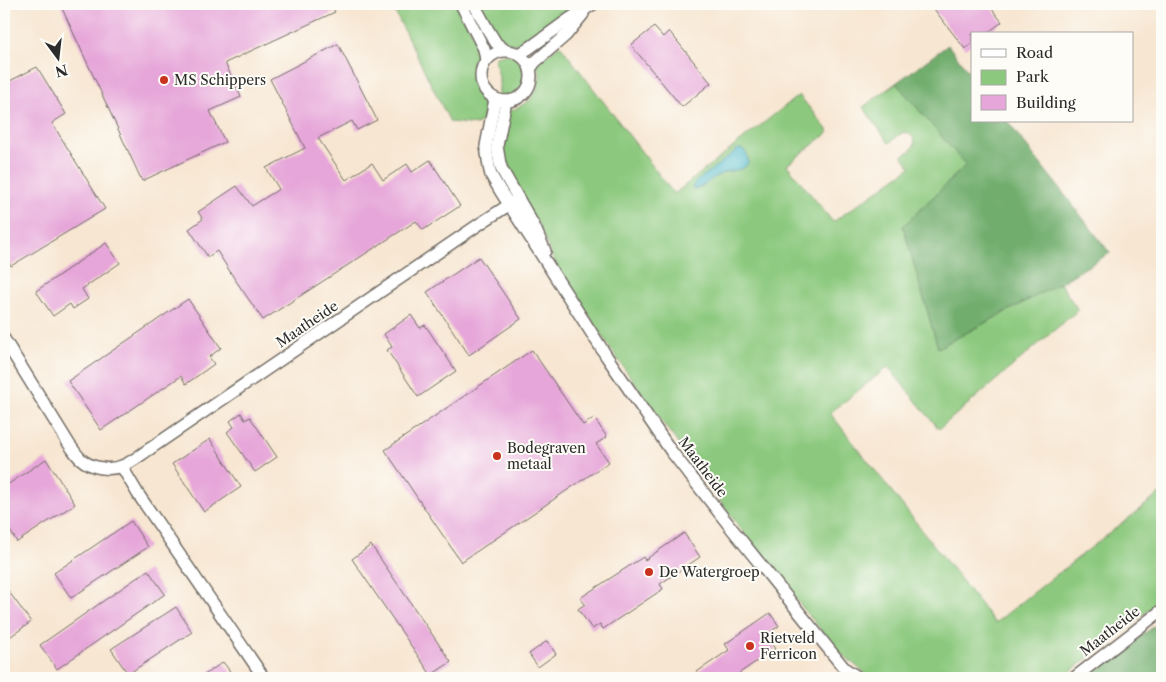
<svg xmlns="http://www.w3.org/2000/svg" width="1166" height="682" font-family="'Libre Caslon Text',serif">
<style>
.green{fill:#8cc97e;stroke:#5c7a54}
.forest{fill:#71ad6d;stroke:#4e6c4c}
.water{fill:#4db9c9;stroke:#3c727a}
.building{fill:#e6a6d9}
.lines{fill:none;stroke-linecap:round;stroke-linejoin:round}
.minor-casing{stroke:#726c65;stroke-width:14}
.minor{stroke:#fff;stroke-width:11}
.poi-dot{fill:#c8321e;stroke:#fdfcf7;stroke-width:2}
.labels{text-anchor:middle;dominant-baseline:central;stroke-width:4;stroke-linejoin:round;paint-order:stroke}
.poi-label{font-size:14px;fill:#2b2b2b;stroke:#fdfcf7;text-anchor:start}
.street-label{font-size:14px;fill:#2b2b2b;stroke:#fdfcf7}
</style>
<rect width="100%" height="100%" fill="#fdfcf7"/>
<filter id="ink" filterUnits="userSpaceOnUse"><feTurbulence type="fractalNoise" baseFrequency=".02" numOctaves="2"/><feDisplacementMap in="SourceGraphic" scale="10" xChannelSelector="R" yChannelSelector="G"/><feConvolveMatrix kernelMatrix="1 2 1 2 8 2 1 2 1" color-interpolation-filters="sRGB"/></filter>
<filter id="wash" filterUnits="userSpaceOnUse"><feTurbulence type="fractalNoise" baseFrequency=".0096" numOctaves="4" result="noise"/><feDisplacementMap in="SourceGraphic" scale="20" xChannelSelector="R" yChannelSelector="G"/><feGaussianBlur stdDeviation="1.12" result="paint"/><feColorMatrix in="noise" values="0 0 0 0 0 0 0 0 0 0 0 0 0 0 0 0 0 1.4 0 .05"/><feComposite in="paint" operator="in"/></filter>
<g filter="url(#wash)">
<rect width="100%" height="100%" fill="#f7e6d1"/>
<!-- green -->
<g class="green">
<polygon points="391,4 457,4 479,46 479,56 472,77 474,85 479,94 486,105 487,115 477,125 450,122"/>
<polygon points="478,4 585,4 554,28 524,45 500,42"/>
<path d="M560 45 674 194 799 95 829 132 787 165 833 222 911 167 902 156 910 151 915 144C914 137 911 134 904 132L899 135 889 143 863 107 896 83 966 165 903 226 938 348 1060 283 1078 310 939 429 888 367 830 413 995 623 1162 492V600L1062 678H871L838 651 794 597 746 536 663 423 612 351 554 261 538 224 503 166 500 146 506 119 510 111 519 107 530 100 537 89 540 76 537 63Z"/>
<path d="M507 54C537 61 530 99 499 96V77L494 57 500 55Z"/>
</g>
<!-- forest -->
<g class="forest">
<polygon points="948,45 972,76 972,121 1007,121 1110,253 1060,283 938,348 903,226 966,165 896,83"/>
<polygon points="1162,620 1162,678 1087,678"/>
</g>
<!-- water -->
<path class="water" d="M738 149C743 149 745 150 747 155 753 171 735 169 726 172 720 174 713 178 708 182 703 186 700 188 694 189L692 188 693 185 697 181Z"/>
<g id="blocks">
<!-- building -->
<g class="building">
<polygon points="60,4 331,4 335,12 225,63 241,97 210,111 225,142 142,181"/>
<polygon points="930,4 988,4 1002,22 986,34 972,34 972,44 965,49"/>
<polygon points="654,27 663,37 669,31 711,83 682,107 631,45"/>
<polygon points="338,44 377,120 357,130 352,121 318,138 346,180 372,163 383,180 407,164 412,172 430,160 460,206 423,230 416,221 263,320 234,278 217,251 208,257 189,229 203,219 198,212 237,186 252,206 279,189 266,168 305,148 270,79"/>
<polygon points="37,67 66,114 52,123 105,209 11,266 4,254 4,84"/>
<polygon points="106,243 120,263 82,289 88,299 73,309 70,304 53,316 36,291"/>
<polygon points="479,257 521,319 469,355 427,292"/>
<polygon points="188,299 221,348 209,357 214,364 186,384 181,376 101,430 68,381"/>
<polygon points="411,315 420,328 425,325 456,371 418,397 387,350 392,347 384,334"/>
<polygon points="532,350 583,425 594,418 607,437 596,444 609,462 461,562 385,450"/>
<polygon points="241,413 245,420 250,417 277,457 255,472 227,432 234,427 230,421"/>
<polygon points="210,439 241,487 204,512 172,464"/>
<polygon points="46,459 75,504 17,542 4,521 4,487"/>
<polygon points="131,521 148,547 71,598 54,573"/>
<polygon points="684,533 700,557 660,584 663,589 603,629 600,624 592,629 578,609 585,604 580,598 643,557 645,560"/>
<polygon points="371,545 451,662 431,675 352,559"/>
<polygon points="148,570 165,594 57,669 40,645"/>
<polygon points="4,585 31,622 4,641"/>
<polygon points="176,607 192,632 128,674 111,649"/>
<polygon points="770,613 779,626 766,635 775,649 732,678 688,678 729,650 725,644"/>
<polygon points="547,641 556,654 538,667 529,654"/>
<polygon points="223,662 235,678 200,678"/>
</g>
</g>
</g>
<g filter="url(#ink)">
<use href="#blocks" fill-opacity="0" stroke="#726c65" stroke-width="1"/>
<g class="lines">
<!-- minor casing -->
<g class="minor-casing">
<g id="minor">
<polyline points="461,4 484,49 486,60"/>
<polyline points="474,4 488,30 496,43 505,50"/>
<circle cx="506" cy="76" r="25"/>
<polyline points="519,54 528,49 568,20 593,4"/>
<polyline points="530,69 535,62 566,35 583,14"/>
<polyline points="495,99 486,146 489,167 491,175 501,192 607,357 671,451 732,529 844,668"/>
<polyline points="506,101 497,146 500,164 502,170 534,226 545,251"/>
<path d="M4 339 69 444C73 449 76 455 81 459 91 468 109 471 122 466 131 463 143 453 151 448L481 223 518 199"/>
<polyline points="122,467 138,494 264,678"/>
<polyline points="852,678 844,668 859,678"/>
<polyline points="1074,678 1162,610"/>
</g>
</g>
<!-- minor -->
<use href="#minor" class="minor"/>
</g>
</g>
<!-- markers -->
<g class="poi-dot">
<circle cx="164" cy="80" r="5"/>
<circle cx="497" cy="456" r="5"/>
<circle cx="649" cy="572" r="5"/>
<circle cx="750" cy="646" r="5"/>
</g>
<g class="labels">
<!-- poi labels -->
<g class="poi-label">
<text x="174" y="80">MS Schippers</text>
<text x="507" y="448">Bodegraven<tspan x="507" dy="16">metaal</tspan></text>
<text x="659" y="572">De Watergroep</text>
<text x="760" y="638">Rietveld<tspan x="760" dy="16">Ferricon</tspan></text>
</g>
<!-- street labels -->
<g class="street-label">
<text transform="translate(307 324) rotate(-34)">Maatheide</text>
<text transform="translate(703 467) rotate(53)">Maatheide</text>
<text transform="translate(1110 631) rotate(-38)">Maatheide</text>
</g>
</g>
<!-- margin -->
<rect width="1166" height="682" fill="none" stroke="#fdfcf7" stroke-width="20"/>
<!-- legend -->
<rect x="971" y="32" width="162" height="90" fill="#fdfcf7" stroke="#a9a8a5"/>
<rect x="981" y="49" width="25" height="8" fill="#ffffff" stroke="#a9a8a5"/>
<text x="1016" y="58" font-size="15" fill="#2b2b2b">Road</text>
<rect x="981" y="70" width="25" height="15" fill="#8cc97e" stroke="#a9a8a5"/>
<text x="1016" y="82" font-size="15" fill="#2b2b2b">Park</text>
<rect x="981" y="95" width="25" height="15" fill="#e6a6d9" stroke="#a9a8a5"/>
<text x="1016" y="108" font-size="15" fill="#2b2b2b">Building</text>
<!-- north arrow -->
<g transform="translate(58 58) rotate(165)" stroke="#fdfcf7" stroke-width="4" paint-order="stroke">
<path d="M0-4L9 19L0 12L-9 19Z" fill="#2b2b2b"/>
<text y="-8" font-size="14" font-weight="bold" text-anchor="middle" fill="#2b2b2b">N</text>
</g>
</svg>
